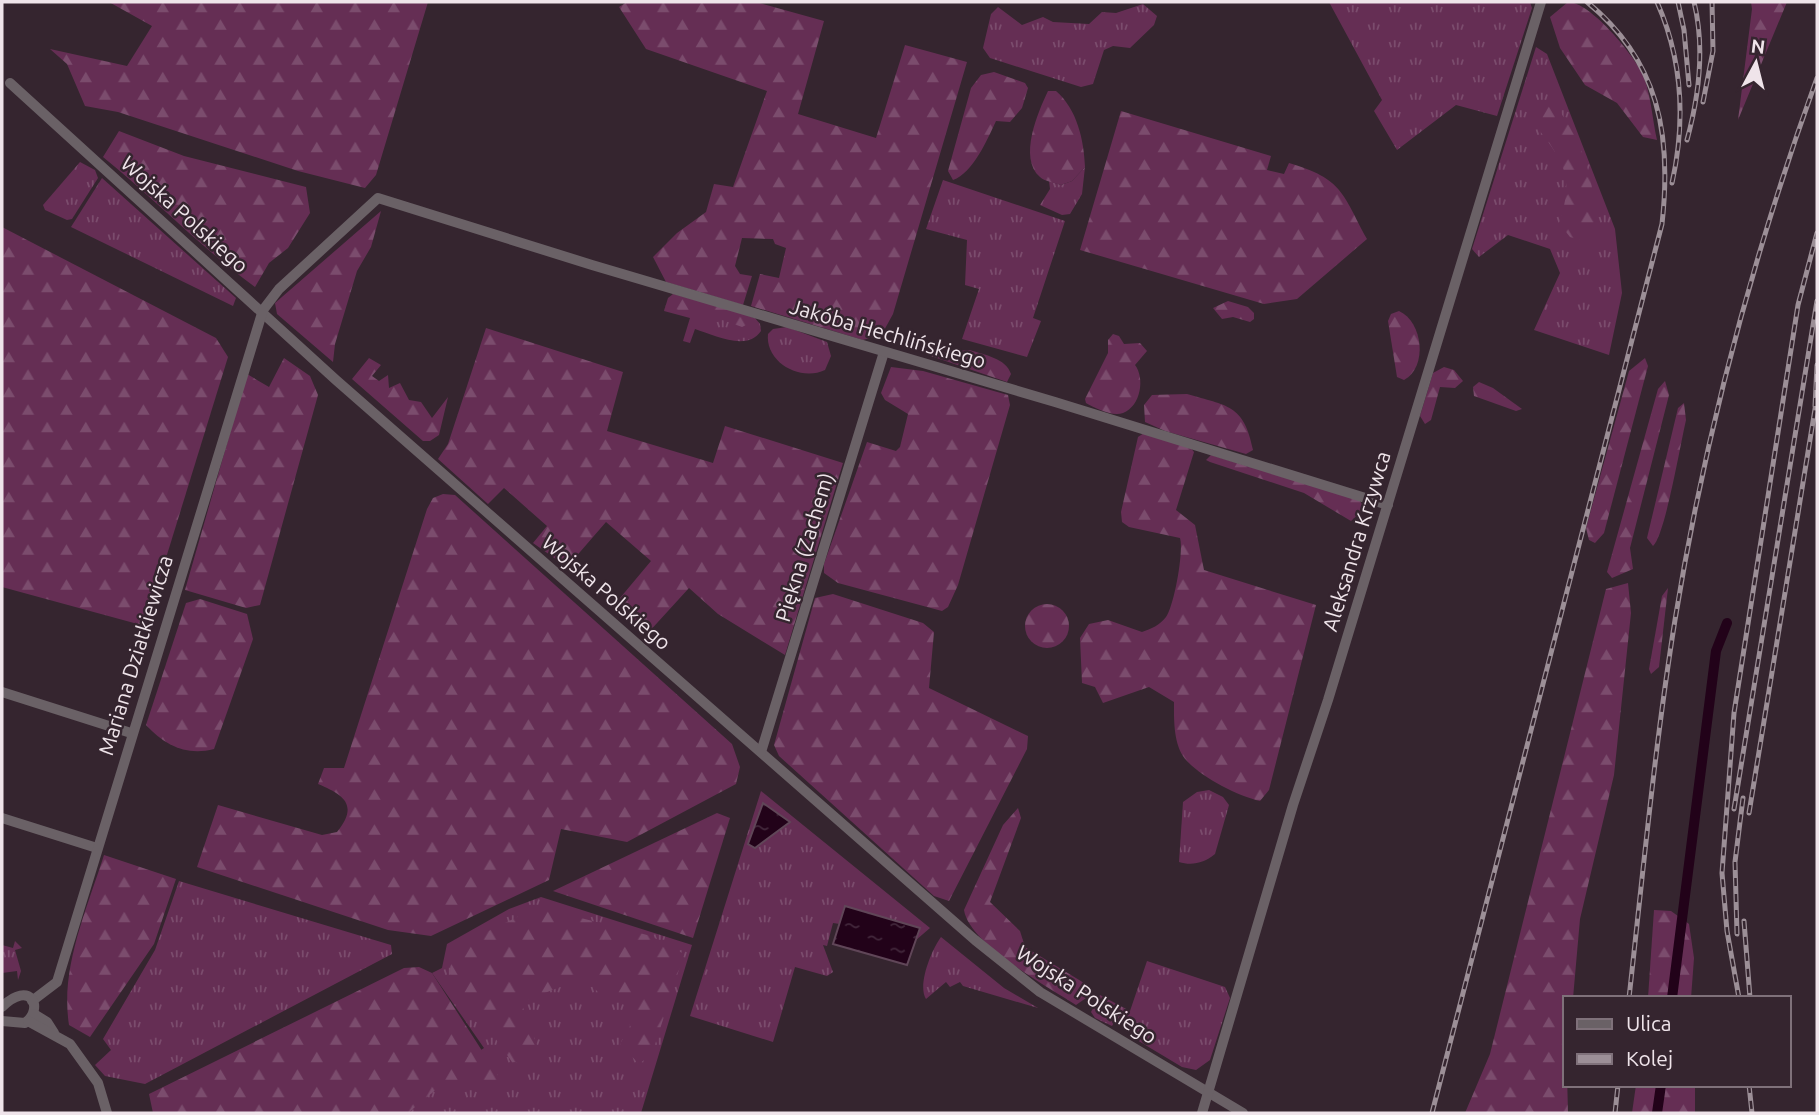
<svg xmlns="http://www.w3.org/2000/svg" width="1819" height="1115" font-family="Ubuntu,sans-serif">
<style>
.grass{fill:url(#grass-tufts)}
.forest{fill:url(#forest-firs)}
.water{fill:url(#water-ripples);stroke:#604658;stroke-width:2}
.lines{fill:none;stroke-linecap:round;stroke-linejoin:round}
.canal{stroke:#220219;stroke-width:10}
.minor{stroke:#6a6166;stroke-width:10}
.rail-casing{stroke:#9c8f97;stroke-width:5}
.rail{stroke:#35252f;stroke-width:2.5;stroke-dasharray:8;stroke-linecap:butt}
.labels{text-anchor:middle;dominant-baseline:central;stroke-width:5;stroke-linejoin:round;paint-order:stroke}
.street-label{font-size:21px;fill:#efe4ea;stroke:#35252f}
</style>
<defs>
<pattern id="grass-tufts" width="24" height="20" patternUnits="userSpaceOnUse" patternTransform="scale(1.75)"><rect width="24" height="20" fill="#652e54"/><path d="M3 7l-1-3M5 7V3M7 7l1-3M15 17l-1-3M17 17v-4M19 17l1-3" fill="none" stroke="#7b4c6d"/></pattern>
<pattern id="forest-firs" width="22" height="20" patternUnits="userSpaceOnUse" patternTransform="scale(1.75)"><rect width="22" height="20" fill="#652e54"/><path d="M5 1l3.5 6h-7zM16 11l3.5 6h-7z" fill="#7b4c6d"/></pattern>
<pattern id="water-ripples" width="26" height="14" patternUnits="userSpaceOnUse" patternTransform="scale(1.75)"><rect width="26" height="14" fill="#220219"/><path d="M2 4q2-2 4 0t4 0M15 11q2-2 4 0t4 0" fill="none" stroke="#42273b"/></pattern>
</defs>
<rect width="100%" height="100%" fill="#35252f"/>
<!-- grass -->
<g class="grass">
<polygon points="1329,2 1530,2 1532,8 1497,116 1456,105 1397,150 1374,111 1382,100"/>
<polygon points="1143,4 1157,16 1154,25 1130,48 1113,46 1104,50 1093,84 1081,87 990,58 983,48 991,14 998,7 1022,25 1043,17 1053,22 1089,24 1102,12 1116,13"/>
<polygon points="1536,47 1547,54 1615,229 1622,293 1609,355 1534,330 1560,273 1550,249 1508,235 1479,257 1472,249"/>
<polygon points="80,162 95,170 98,178 72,219 67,220 45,210 43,205"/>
<polygon points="1085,167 1082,194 1070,214 1062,215 1040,205 1050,189 1049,181 1061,185 1072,181"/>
<polygon points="102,178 236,298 233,306 71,227"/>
<polygon points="943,180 1065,221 1033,318 1041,321 1027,357 962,339 979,289 965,285 967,240 926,229"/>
<path d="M673 294 755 318 760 324 761 331C747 352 714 335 695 329L690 343 683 341 690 318 664 311 668 298Z"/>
<path d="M787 327 827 342 831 356 825 370C800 382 765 362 768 334L773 329Z"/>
<path d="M1209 790 1223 797 1229 805 1215 854C1204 863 1192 866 1179 862L1183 802 1197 792Z"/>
<polygon points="761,791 930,928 916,940 920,928 845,906 840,924 833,923 827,946 823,945 833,972 827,976 795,967 773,1042 690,1016"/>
<polygon points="179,881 391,945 392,954 145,1084 105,1076 95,1065 111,1050 103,1039 155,950"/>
<polygon points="541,897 692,945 641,1113 389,1113 484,1048 432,973 442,968 447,944 509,909"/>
<path d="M941 937 1004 988 1038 1008 963 986 960 982 950 987 946 982 926 999C917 985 932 949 941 937Z"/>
<polygon points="15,941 22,948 15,950 21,971 18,980 17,971 2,973 2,945 13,948"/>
<polygon points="1147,961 1225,987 1230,998 1210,1060 1196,1070 1182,1067 1132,1037 1126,1023 1116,1019 1112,1026 1095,1018 1091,1012 1100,995 1130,1011"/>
</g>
<!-- forest -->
<g class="forest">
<polygon points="109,2 428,2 376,175 365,188 298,171 118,112 85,106 67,64 50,49 127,66 152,26"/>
<polygon points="627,2 756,2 824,21 798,114 876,138 905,45 967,62 893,314 882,334 863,340 751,306 760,274 779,278 786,248 775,244 773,239 742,238 735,266 740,274 752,276 743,305 666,282 653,257 677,233 706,212 714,184 733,187 767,91 646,49 619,7"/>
<path d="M1568 2C1590 2 1631 52 1641 71 1651 90 1652 119 1657 140L1643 137 1617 103 1585 85 1560 48 1550 17Z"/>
<polygon points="1751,2 1787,2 1738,120 1752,9"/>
<path d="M994 72 1025 83 1028 88 1022 108 1010 122 996 121C987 140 973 173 953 180L948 171 971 88 981 75Z"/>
<path d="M1048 91H1056C1077 109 1084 140 1085 167L1072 181 1061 185C1055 183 1044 181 1040 177 1018 158 1038 112 1048 91Z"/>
<path d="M1542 105H1555C1585 144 1597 186 1595 235L1586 242 1570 237 1559 223C1576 174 1562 160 1533 122L1535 109Z"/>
<path d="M1121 111 1271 156 1267 170 1284 174 1289 163C1343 179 1342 193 1367 239L1297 299 1264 304 1080 250Z"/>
<path d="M119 131 184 156 306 187 310 213 288 248 269 263 255 287C201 248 155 199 103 157Z"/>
<polygon points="381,211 371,247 357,271 335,344 333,362 277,314 275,303"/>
<polygon points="2,227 216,338 228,357 145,626 2,587"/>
<polygon points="673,294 750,315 748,324 742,327 704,313 686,313 668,306"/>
<polygon points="1228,301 1248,307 1254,313 1254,319 1250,322 1233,317 1222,319 1213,308"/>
<path d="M1399 311C1423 322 1428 367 1404 380L1397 377 1388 321 1391 314Z"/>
<polygon points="486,328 623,372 607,431 713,463 725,426 843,463 785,655 718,614 689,588 647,634 615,604 651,561 606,522 567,567 533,543 547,526 504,488 488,504 438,459 448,444"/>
<path d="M1113 334 1119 336 1124 344 1140 343 1147 351 1135 365C1145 378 1141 406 1123 413 1112 417 1095 408 1086 403L1085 399 1108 353V340Z"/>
<path d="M970 350C984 355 1006 358 1011 374L1007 382 931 356V353Z"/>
<polygon points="284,358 310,376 318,395 260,605 246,608 185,590 247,374 269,387"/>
<polygon points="369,358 381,365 372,376 379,381 388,375 389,388 400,383 409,400 421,402 432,418 448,397 439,435 430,441 423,441 352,379"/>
<polygon points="1645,358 1648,366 1604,533 1595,543 1589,540 1586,528 1629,371"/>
<polygon points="891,367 923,371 1008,395 1010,405 958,585 948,607 942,611 838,583 824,573 824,564 867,442 896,451 900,447 908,414 885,400 881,393"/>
<polygon points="1444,367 1454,370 1463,381 1455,388 1440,387 1431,420 1425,424 1420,416 1433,373"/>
<polygon points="1665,381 1669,395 1630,548 1633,569 1612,578 1607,572 1658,389"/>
<polygon points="1479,382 1493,388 1522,409 1516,411 1474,396 1473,387"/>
<path d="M1187 394C1227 406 1244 404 1253 450L1246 454 1165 431 1145 422 1144 405 1152 395Z"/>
<path d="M1684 403 1686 420C1681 441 1665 536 1653 546L1647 538 1678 408Z"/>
<path d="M1144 433 1189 446 1194 452 1176 510 1195 525 1204 570 1316 605 1269 790 1260 801C1238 796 1203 778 1187 761 1173 747 1174 719 1174 702L1149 687 1103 703 1095 687 1082 683 1080 638 1089 624 1108 620 1142 632C1151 629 1160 625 1166 617 1174 606 1184 551 1180 538L1129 527 1122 522 1121 512 1138 437Z"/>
<polygon points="1211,455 1359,500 1365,508 1351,521 1304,493 1210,462 1206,460"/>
<path d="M443 494 455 495 732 744 740 767 736 784 627 842 561 829 549 880 431 936 388 930 197 867 218 805 322 835 337 832C359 805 344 795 318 784L324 768H344L427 509 433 498Z"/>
<polygon points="1628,583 1631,613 1614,775 1580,919 1573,998 1565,998 1568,1113 1465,1113 1490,1054 1606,589"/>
<polygon points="1668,588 1659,667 1651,674 1649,669 1662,596"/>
<polygon points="833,594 923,623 934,632 929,688 1028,736 1027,749 949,901 934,896 779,756 774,745 815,598"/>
<path d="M200 599 247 614 253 639 214 749C187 756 165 746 146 725L186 603Z"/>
<circle cx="1047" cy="626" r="22"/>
<path d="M1018 808 1021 818 990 902 1020 931 1025 947 1089 986 1086 998 1076 1005C1047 986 969 944 964 910L1003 825Z"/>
<polygon points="717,813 730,818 693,938 553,891"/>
<path d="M104 855 176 879 154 944 90 1037 69 1025C60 968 87 909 104 855Z"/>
<polygon points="538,907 651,936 684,954 652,1054 639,1064 620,1044 630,1026 626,998 605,999 584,978 521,1002 538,1048 526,1064 512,1062 450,974 451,949"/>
<polygon points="1654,910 1671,911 1689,924 1694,958 1691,998 1648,998"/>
<polygon points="419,967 432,973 506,1088 495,1091 467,1077 438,1088 408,1113 153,1113 149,1094 404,968"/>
<polygon points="1636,1085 1695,1085 1695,1113 1632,1113"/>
</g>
<!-- water -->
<g class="water">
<polygon points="763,803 790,822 755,848 748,844"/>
<polygon points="845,906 920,928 907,965 833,944"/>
</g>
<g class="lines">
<!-- canal -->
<g class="canal">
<polyline points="1672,998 1716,651 1727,623"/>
<polyline points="1657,1113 1661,1085"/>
</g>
<!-- minor -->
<g class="minor">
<polyline points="10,83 336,380 975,940 1040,992 1243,1113"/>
<polyline points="2,692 131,733"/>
<polyline points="761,752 884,352"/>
<polyline points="2,818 97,848"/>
<polyline points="32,1001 57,982 263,310 279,289 378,198 592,265 1055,402 1388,505"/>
<path d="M2 1007C30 979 45 1008 25 1023L2 1021"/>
<polyline points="34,1014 47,1022 54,1033"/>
<polyline points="28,1021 70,1044 98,1083 107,1113"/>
<polyline points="1202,1113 1293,805 1328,700 1541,2"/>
</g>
<!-- rail casing -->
<g class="rail-casing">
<g id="rail">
<path d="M1657 2C1683 61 1686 120 1672 183"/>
<polyline points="1678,2 1684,30 1689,85"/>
<polyline points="1703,102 1713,51 1712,2"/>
<path d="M1687 140C1699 96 1705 47 1694 2"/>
<polyline points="1815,406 1817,365"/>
<polyline points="1734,809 1817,301"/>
<polyline points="1749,813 1817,397"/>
<polyline points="1744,921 1750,998"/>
<polyline points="1737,934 1735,862 1743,798"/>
<path d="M1629 998C1643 872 1655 745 1675 620 1705 435 1753 255 1817 78"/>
<polyline points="1739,998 1727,931 1722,873 1734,713 1798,305 1817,233"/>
<polyline points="1749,1085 1752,1113"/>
<path d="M1432 1113 1662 224C1672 134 1659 61 1587 2"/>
<polyline points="1615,1113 1618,1085"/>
</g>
</g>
<!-- rail -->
<use href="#rail" class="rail"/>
</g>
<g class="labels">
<!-- street labels -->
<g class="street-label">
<text transform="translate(185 214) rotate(42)">Wojska Polskiego</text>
<text transform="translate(888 333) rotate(16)">Jakóba Hechlińskiego</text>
<text transform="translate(1356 541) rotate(-73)">Aleksandra Krzywca</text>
<text transform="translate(804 547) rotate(-73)">Piękna (Zachem)</text>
<text transform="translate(607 592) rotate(41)">Wojska Polskiego</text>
<text transform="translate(135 655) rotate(-73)">Mariana Dziatkiewicza</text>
<text transform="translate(1087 994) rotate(33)">Wojska Polskiego</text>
</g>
</g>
<!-- border -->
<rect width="1819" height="1115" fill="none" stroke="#efe4ea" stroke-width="7"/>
<!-- legend -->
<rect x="1563" y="996" width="228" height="91" fill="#35252f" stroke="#7f717a" stroke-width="2"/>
<rect x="1577" y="1019" width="35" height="10" fill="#6a6166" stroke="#7f717a" stroke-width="2"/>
<text x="1626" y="1031" font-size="21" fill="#efe4ea">Ulica</text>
<rect x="1577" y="1054" width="35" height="10" fill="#9c8f97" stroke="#7f717a" stroke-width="2"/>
<text x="1626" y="1066" font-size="21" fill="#efe4ea">Kolej</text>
<!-- north arrow -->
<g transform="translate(1756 63) rotate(7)" stroke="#35252f" stroke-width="5" paint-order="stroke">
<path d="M0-5L12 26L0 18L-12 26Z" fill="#efe4ea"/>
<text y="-10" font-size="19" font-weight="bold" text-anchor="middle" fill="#efe4ea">N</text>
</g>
</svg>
